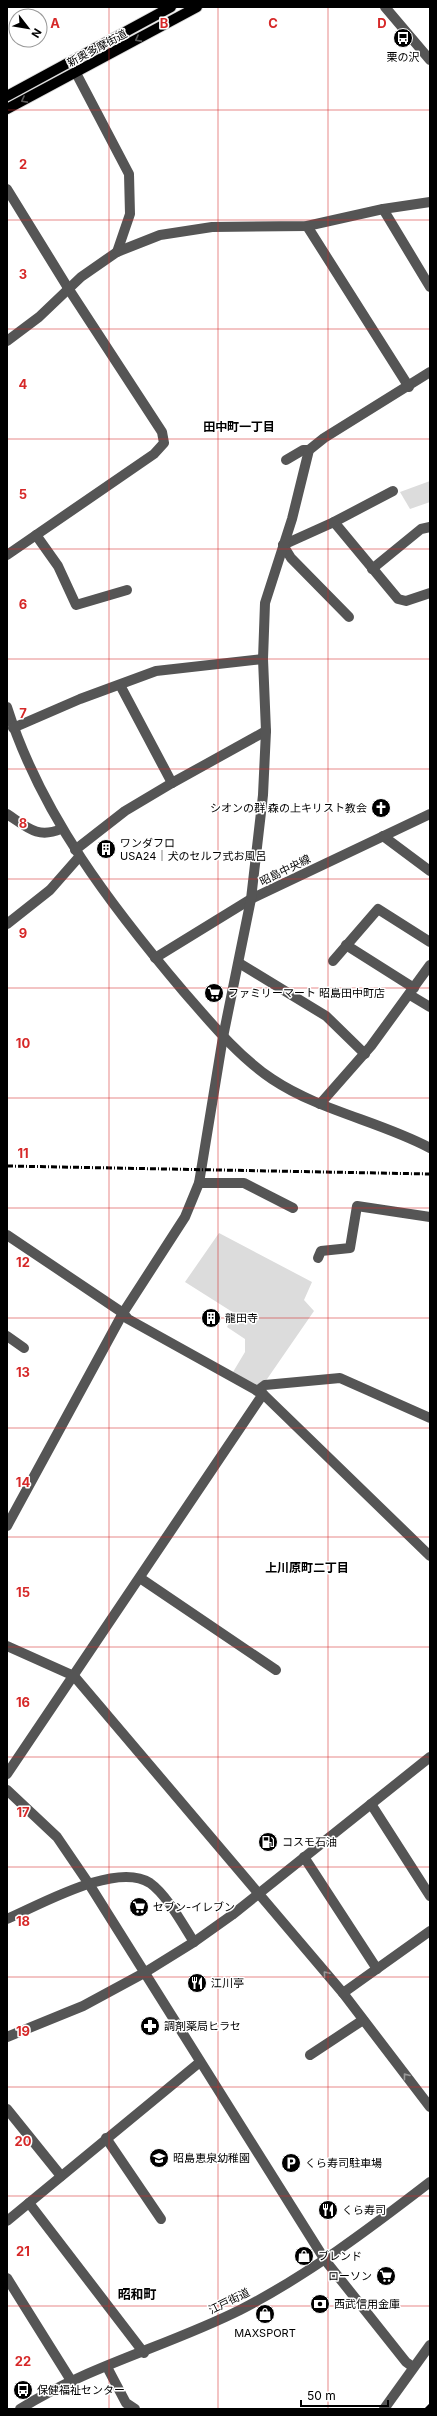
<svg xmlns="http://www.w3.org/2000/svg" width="437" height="2416" font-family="Inter,'Noto Sans JP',sans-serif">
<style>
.green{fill:#dcdcdc}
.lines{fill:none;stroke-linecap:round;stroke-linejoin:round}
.major-casing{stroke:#dbdbdb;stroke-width:12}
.minor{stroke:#555;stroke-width:10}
.major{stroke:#000;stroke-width:10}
.rail{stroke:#000;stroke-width:3;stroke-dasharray:6 2 1 2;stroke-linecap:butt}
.oneway{stroke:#595959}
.oneway2{stroke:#999}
.grid{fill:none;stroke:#d62828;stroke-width:1;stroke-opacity:0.55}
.labels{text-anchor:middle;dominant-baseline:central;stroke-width:3;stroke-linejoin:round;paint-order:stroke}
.street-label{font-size:11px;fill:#000;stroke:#fff}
.poi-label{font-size:11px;fill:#000;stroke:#fff;text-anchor:start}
.neighbourhood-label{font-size:12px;font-weight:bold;fill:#000;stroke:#fff}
.quarter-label{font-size:13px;font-weight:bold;fill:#000;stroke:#fff}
.grid-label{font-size:13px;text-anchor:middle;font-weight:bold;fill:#d62828;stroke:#fff;stroke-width:3;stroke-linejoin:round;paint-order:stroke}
</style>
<rect width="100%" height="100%" fill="#fff"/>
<!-- green -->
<g class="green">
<polygon points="430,481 430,502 410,509 400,492"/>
<polygon points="219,1233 312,1282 304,1300 314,1311 265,1382 253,1386 233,1372 245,1352 245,1339 227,1327 234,1313 185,1282"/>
</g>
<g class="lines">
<!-- major casing -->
<g class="major-casing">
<g id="major">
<polyline points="7,96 171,7"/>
<polyline points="7,109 197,7"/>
</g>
</g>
<!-- minor -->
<g class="minor">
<polyline points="385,7 430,60"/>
<polyline points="76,73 129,174 130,214 117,252"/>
<polyline points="7,189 68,288 162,432 164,443 154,454 7,555"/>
<polyline points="383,209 430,287"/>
<polyline points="307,226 409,387"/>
<polyline points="7,341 39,317 81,277 117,252 160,235 212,227 307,226 383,209 430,202"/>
<polyline points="286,460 303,450 309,450"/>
<polyline points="334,522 393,491"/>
<polyline points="36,535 58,566 76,605 127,590"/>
<polyline points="283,545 334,522 398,599 406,601 430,593"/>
<polyline points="283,545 291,558 349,617"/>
<polyline points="372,569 421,529 430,527"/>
<polyline points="120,685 172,783"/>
<path d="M7 707C41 815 112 907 184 992 211 1023 238 1056 272 1079 320 1111 379 1121 430 1148"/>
<polyline points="13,728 80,699 156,671 263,659"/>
<path d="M7 814C27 827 37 839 61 829"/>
<polyline points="383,836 430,871"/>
<polyline points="75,850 125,811 172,783 266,731"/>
<polyline points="7,924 50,890 79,857"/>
<polyline points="346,945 414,988"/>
<polyline points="155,958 251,899 430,814"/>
<polyline points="333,961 378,909 430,942"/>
<polyline points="239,963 326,1016 365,1054"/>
<polyline points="410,995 430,1007"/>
<polyline points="320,1104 371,1046 430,965"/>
<polyline points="199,1183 244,1183 293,1208"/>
<polyline points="7,1235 123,1313 128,1319 263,1394 430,1556"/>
<polyline points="318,1258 321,1251 350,1248 357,1206 430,1217"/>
<polyline points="7,1336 24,1348"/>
<polyline points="257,1391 265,1385 340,1378 430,1418"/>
<polyline points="7,1526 123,1313 185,1217 199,1183 223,1037 251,899 263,795 266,731 263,659 265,603 292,519 309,450 324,438 430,372"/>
<polyline points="140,1578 276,1670"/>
<polyline points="7,1646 74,1676 343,1993 430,2107"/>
<polyline points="7,1774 263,1394"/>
<polyline points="7,1790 57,1837 89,1884 325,2260 406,2362 413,2367"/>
<polyline points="371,1804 430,1896"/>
<polyline points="304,1857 377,1969"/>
<path d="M7 1919C40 1905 116 1861 150 1883 167 1895 183 1925 194 1942"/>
<polyline points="343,1993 430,1931"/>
<polyline points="7,2037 83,2006 144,1973 194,1942 232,1915 430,1757"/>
<polyline points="310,2055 363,2020"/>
<polyline points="7,2109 61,2176"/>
<polyline points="106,2138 161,2219"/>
<polyline points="29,2203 144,2353"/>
<polyline points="7,2221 200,2062"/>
<polyline points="7,2278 72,2382"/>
<polyline points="107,2367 126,2403 135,2409"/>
<path d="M20 2409C88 2366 168 2346 240 2310 308 2275 369 2229 430 2182"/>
<polyline points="384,2409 430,2345"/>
</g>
<!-- major -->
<use href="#major" class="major"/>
<!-- rail -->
<g class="rail">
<polyline points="7,1166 430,1174"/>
<polyline points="426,2409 430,2405"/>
</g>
</g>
<!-- one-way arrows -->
<defs><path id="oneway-chevron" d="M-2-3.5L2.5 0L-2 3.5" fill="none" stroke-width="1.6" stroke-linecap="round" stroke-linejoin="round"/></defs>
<g class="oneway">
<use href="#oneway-chevron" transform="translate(138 39) rotate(152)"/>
<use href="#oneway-chevron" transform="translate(24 100) rotate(152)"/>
</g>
<g class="oneway2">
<use href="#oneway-chevron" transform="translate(326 1974) rotate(-130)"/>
<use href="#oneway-chevron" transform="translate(406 2076) rotate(-128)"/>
</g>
<!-- grid -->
<path class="grid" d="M109 7V2409M218 7V2409M328 7V2409M7 110H430M7 220H430M7 329H430M7 439H430M7 549H430M7 659H430M7 769H430M7 879H430M7 988H430M7 1098H430M7 1208H430M7 1318H430M7 1428H430M7 1537H430M7 1647H430M7 1757H430M7 1867H430M7 1977H430M7 2087H430M7 2196H430M7 2306H430"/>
<!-- icons -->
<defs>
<g id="bus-disc" transform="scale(1)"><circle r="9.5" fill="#000" stroke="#fff"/><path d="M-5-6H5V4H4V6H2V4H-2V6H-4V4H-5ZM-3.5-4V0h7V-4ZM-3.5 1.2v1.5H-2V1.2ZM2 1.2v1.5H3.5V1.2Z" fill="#fff"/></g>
<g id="church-disc" transform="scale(1)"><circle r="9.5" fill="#000" stroke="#fff"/><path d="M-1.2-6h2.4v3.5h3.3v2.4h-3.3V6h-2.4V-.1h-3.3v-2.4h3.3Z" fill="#fff"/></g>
<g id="building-disc" transform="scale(1)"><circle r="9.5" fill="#000" stroke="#fff"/><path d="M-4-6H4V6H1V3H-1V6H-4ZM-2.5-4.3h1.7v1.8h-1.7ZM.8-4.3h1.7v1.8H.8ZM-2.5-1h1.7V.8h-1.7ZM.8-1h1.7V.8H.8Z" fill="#fff"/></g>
<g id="supermarket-disc" transform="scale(1)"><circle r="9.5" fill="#000" stroke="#fff"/><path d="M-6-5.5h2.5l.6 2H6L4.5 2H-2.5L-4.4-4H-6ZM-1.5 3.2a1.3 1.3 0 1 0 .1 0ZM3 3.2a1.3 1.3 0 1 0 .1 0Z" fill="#fff"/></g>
<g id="fuel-disc" transform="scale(1)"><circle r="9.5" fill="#000" stroke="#fff"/><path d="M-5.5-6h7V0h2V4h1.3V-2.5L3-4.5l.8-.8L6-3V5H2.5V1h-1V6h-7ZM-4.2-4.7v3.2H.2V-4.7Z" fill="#fff"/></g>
<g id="restaurant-disc" transform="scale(1)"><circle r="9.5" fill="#000" stroke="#fff"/><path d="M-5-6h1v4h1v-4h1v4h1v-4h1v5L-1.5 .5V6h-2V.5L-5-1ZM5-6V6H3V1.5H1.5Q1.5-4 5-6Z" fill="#fff"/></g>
<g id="pharmacy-disc" transform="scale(1)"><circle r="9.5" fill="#000" stroke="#fff"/><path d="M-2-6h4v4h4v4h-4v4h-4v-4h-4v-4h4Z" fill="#fff"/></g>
<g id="school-disc" transform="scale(1)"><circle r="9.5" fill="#000" stroke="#fff"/><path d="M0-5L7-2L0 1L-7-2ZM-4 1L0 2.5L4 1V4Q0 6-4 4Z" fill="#fff"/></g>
<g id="parking-disc" transform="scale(1)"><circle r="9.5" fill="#000" stroke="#fff"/><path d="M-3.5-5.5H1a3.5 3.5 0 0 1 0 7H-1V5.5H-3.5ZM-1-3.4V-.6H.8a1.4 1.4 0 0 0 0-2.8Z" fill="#fff"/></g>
<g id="shop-disc" transform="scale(1)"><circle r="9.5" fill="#000" stroke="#fff"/><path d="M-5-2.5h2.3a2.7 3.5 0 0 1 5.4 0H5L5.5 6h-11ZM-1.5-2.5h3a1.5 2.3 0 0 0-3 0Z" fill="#fff"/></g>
<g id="bank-disc" transform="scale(1)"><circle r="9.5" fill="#000" stroke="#fff"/><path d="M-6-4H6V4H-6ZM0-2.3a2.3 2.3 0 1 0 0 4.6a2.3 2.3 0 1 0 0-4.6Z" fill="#fff"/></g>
</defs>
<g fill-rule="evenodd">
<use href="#bus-disc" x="403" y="38"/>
<use href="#church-disc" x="381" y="808"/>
<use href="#building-disc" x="106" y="849"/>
<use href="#supermarket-disc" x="214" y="993"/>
<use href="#building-disc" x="211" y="1318"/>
<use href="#fuel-disc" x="268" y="1842"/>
<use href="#supermarket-disc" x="139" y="1907"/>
<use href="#restaurant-disc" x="197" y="1983"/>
<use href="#pharmacy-disc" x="150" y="2026"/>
<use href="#school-disc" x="159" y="2158"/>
<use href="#parking-disc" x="291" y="2163"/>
<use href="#restaurant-disc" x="328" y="2210"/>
<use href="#shop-disc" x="304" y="2256"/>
<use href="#supermarket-disc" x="386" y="2276"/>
<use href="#bank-disc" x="320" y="2304"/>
<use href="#shop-disc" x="265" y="2314"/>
<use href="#bus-disc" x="23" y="2390"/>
</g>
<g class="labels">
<!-- street labels -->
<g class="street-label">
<text transform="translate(97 48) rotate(-28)">新奥多摩街道</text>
<text transform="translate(285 870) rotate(-26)">昭島中央線</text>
<text transform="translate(229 2301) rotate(-26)">江戸街道</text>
</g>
<!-- poi labels -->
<g class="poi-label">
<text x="403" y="57" text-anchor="middle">栗の沢</text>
<text x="367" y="808" text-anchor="end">シオンの群 森の上キリスト教会</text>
<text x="120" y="843">ワンダフロ<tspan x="120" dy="13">USA24｜犬のセルフ式お風呂</tspan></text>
<text x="228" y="993">ファミリーマート 昭島田中町店</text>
<text x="225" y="1318">龍田寺</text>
<text x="282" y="1842">コスモ石油</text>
<text x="153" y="1907">セブン-イレブン</text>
<text x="211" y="1983">江川亭</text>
<text x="164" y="2026">調剤薬局ヒラセ</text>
<text x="173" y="2158">昭島恵泉幼稚園</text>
<text x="305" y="2163">くら寿司駐車場</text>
<text x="342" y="2210">くら寿司</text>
<text x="318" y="2256">ブレンド</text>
<text x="372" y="2276" text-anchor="end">ローソン</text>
<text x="334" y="2304">西武信用金庫</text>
<text x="265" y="2333" text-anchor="middle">MAXSPORT</text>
<text x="37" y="2390">保健福祉センター</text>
</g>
<!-- neighbourhood labels -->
<g class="neighbourhood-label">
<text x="239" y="426">田中町一丁目</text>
<text x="307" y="1567">上川原町二丁目</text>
</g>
<!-- quarter labels -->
<g class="quarter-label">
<text x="137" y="2294">昭和町</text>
</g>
</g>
<g class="grid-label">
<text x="55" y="28">A</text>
<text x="164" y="28">B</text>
<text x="273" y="28">C</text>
<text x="382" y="28">D</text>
<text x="23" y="169">2</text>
<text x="23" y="279">3</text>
<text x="23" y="389">4</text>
<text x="23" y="499">5</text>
<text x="23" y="609">6</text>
<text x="23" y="718">7</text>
<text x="23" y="828">8</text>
<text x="23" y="938">9</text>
<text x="23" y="1048">10</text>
<text x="23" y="1158">11</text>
<text x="23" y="1267">12</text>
<text x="23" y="1377">13</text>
<text x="23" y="1487">14</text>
<text x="23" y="1597">15</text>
<text x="23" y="1707">16</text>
<text x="23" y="1817">17</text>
<text x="23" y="1926">18</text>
<text x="23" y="2036">19</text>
<text x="23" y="2146">20</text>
<text x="23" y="2256">21</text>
<text x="23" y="2366">22</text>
</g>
<!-- border -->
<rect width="437" height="2416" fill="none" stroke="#000000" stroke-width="16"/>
<!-- north arrow -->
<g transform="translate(28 28) rotate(121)"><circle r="19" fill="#ffffff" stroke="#999999"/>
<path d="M0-3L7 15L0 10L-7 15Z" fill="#000000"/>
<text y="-6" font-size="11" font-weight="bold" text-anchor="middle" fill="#000000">N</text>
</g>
<!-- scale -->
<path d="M301 2400v6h87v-6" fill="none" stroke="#000000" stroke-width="2"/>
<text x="307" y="2400" font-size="12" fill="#000000" stroke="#ffffff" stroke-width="3" paint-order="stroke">50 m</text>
</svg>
